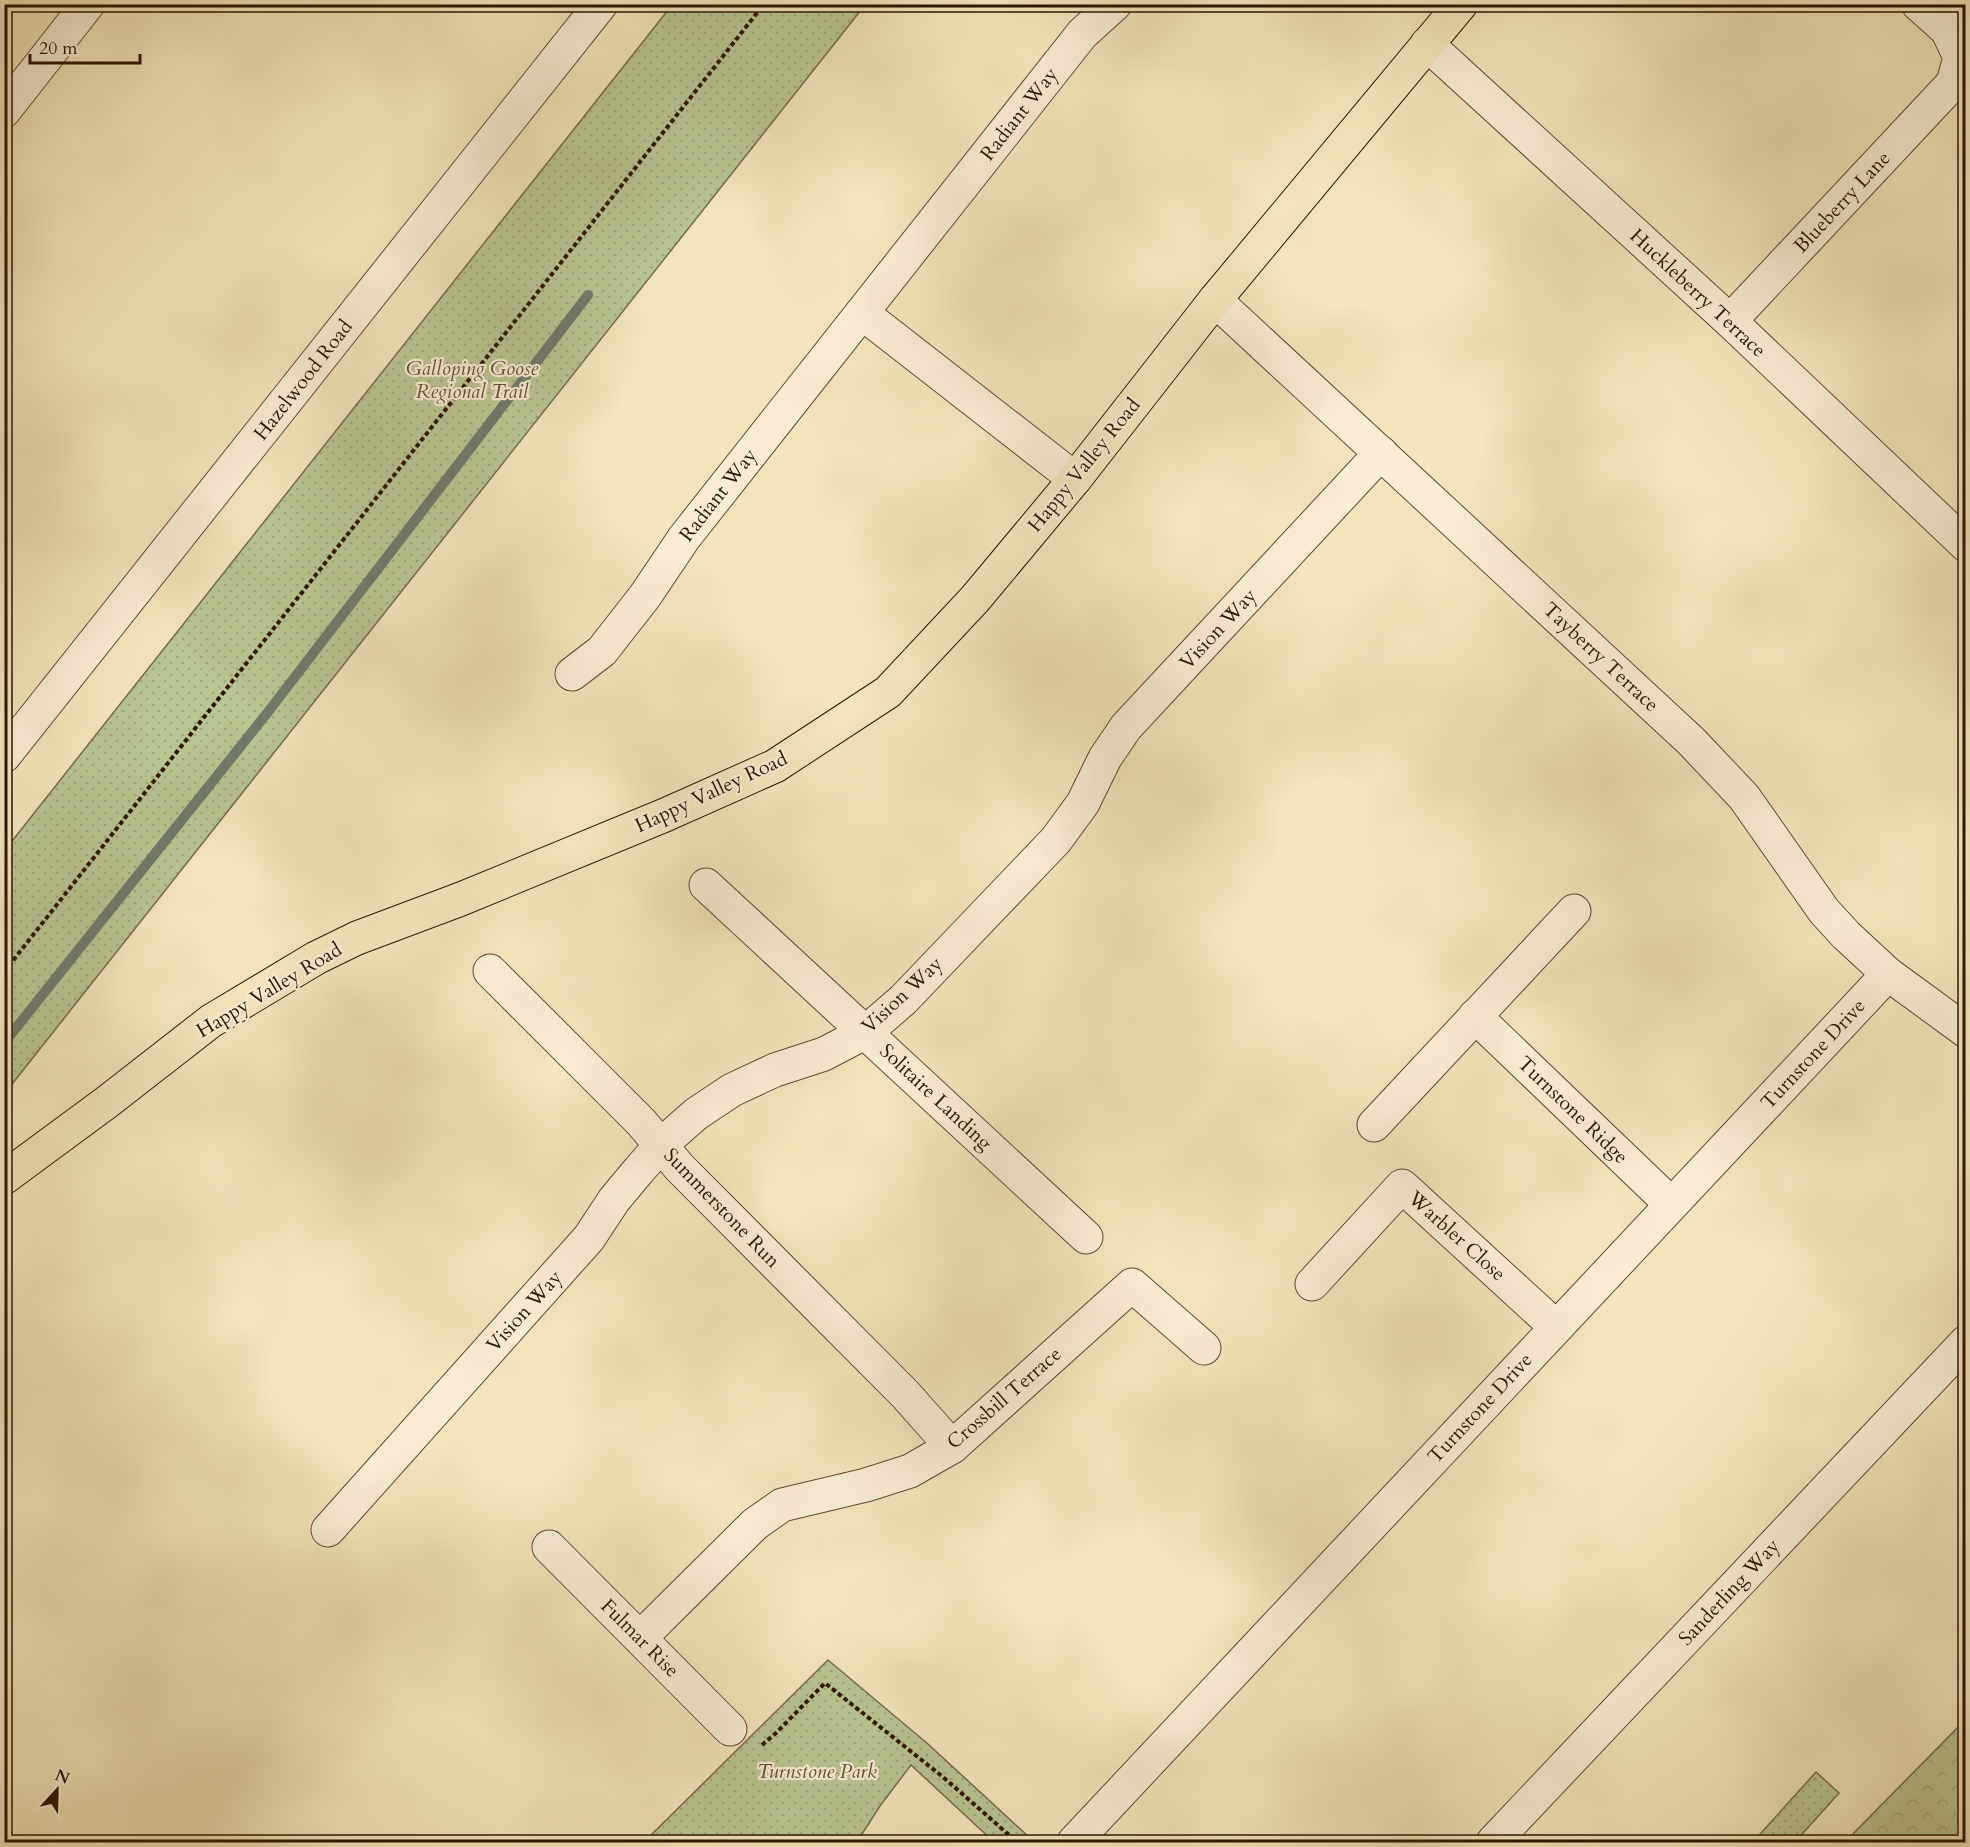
<svg xmlns="http://www.w3.org/2000/svg" width="1970" height="1847" font-family="Cardo,serif">
<style>
.forest{fill:url(#forest-crowns);stroke:#736c4a;stroke-width:1.5}
.park{fill:url(#park-dots);stroke:#736c4a;stroke-width:1.5}
.lines{fill:none;stroke-linecap:round;stroke-linejoin:round}
.stream{stroke:#707a6b;stroke-width:10}
.minor-casing{stroke:#5f4830;stroke-width:35}
.major-casing{stroke:#2d1402;stroke-width:35}
.path{stroke:#2d1402;stroke-width:4;stroke-dasharray:4.5 3;stroke-linecap:butt}
.minor{stroke:#f8edd3;stroke-width:33}
.major{stroke:#f4e4bb;stroke-width:33}
.labels{text-anchor:middle;dominant-baseline:central;stroke-width:4.5;stroke-linejoin:round;paint-order:stroke}
.street-label{font-size:20px;fill:#2d1402;stroke:#f8edd3}
.park-label{font-size:20px;font-style:italic;fill:#5e5234;stroke:#f8edd3}
</style>
<defs>
<pattern id="forest-crowns" width="20" height="18" patternUnits="userSpaceOnUse" patternTransform="scale(1.5)"><rect width="20" height="18" fill="#b9c592"/><path d="M2 6a3 3 0 1 1 6 0M12 15a3 3 0 1 1 6 0" fill="none" stroke="#9fa87c"/></pattern>
<pattern id="park-dots" width="8" height="8" patternUnits="userSpaceOnUse" patternTransform="scale(1.5)"><rect width="8" height="8" fill="#b9c592"/><path d="M2 2h.1M6 6h.1" fill="none" stroke="#9fa87c" stroke-width="1.8" stroke-linecap="round"/></pattern>
</defs>
<rect width="100%" height="100%" fill="#f4e4bb"/>
<filter id="stains"><feTurbulence type="fractalNoise" baseFrequency=".00333" numOctaves="4"/><feColorMatrix values="0 0 0 0 .2 0 0 0 0 .09 0 0 0 0 .02 0 0 0 .5 -.17"/></filter>
<radialGradient id="worn" r=".72"><stop offset=".6" stop-color="#630" stop-opacity="0"/><stop offset="1" stop-color="#630" stop-opacity=".3"/></radialGradient>
<!-- forest -->
<polygon class="forest" points="1965,1720 1965,1842 1845,1842"/>
<!-- park -->
<g class="park">
<polygon points="672,5 865,5 5,1093 5,850"/>
<polygon points="828,1660 928,1744 1030,1838 1026,1842 994,1842 911,1765 880,1806 857,1842 644,1842"/>
<polygon points="1816,1772 1839,1793 1795,1842 1753,1842"/>
</g>
<g class="lines">
<!-- stream -->
<polyline class="stream" points="4,1043 268,712 588,295"/>
<!-- minor casing -->
<g class="minor-casing">
<g id="minor">
<polyline points="1947,30 1966,9"/>
<polyline points="1427,44 1730,321 1966,545"/>
<polyline points="4,111 88,4"/>
<polyline points="1215,300 1691,741 1744,797 1824,911 1846,935 1888,974 1966,1031"/>
<polyline points="862,313 1075,479"/>
<polyline points="1730,321 1953,83 1960,57 1947,30 1918,4"/>
<polyline points="572,674 602,651 645,596 684,538 1082,34 1115,4"/>
<polyline points="4,756 601,4"/>
<polyline points="706,885 1086,1237"/>
<polyline points="490,971 641,1122 680,1168 905,1394 952,1447"/>
<polyline points="1475,1016 1671,1204"/>
<polyline points="1374,1125 1574,911"/>
<polyline points="1312,1284 1402,1186 1556,1327"/>
<polyline points="328,1530 589,1238 614,1200 639,1170 662,1144 696,1114 732,1090 775,1070 824,1054 866,1032 903,1000 1056,840 1083,803 1105,758 1126,727 1381,453"/>
<polyline points="549,1547 730,1729"/>
<polyline points="640,1638 755,1524 782,1505 866,1485 910,1471 952,1447 1132,1285 1204,1348"/>
<polyline points="1074,1842 1888,974"/>
<polyline points="1493,1842 1966,1342"/>
</g>
</g>
<!-- major casing -->
<g class="major-casing">
<polyline id="major" points="4,1178 107,1102 211,1021 316,958 357,938 461,899 665,815 775,766 888,692 975,599 1075,479 1215,300 1461,4"/>
</g>
<!-- path -->
<g class="path">
<polyline points="4,972 764,4"/>
<polyline points="762,1745 776,1733 825,1683 943,1777 1017,1842"/>
</g>
<!-- minor -->
<use href="#minor" class="minor"/>
<!-- major -->
<use href="#major" class="major"/>
</g>
<g class="labels">
<!-- street labels -->
<g class="street-label">
<text transform="translate(1019 114) rotate(-52)">Radiant Way</text>
<text transform="translate(1842 202) rotate(-47)">Blueberry Lane</text>
<text transform="translate(1698 293) rotate(43)">Huckleberry Terrace</text>
<text transform="translate(303 380) rotate(-52)">Hazelwood Road</text>
<text transform="translate(1084 465) rotate(-51)">Happy Valley Road</text>
<text transform="translate(718 495) rotate(-52)">Radiant Way</text>
<text transform="translate(1218 629) rotate(-47)">Vision Way</text>
<text transform="translate(1601 657) rotate(43)">Tayberry Terrace</text>
<text transform="translate(711 792) rotate(-25)">Happy Valley Road</text>
<text transform="translate(269 990) rotate(-31)">Happy Valley Road</text>
<text transform="translate(902 995) rotate(-43)">Vision Way</text>
<text transform="translate(1813 1054) rotate(-47)">Turnstone Drive</text>
<text transform="translate(936 1097) rotate(43)">Solitaire Landing</text>
<text transform="translate(1573 1110) rotate(44)">Turnstone Ridge</text>
<text transform="translate(722 1208) rotate(46)">Summerstone Run</text>
<text transform="translate(1457 1236) rotate(42)">Warbler Close</text>
<text transform="translate(524 1311) rotate(-48)">Vision Way</text>
<text transform="translate(1004 1398) rotate(-41)">Crossbill Terrace</text>
<text transform="translate(1480 1408) rotate(-47)">Turnstone Drive</text>
<text transform="translate(1729 1592) rotate(-47)">Sanderling Way</text>
<text transform="translate(640 1638) rotate(45)">Fulmar Rise</text>
</g>
<!-- park labels -->
<g class="park-label">
<text x="472" y="368">Galloping Goose<tspan x="472" dy="23">Regional Trail</tspan></text>
<text x="817" y="1771">Turnstone Park</text>
</g>
</g>
<!-- margin -->
<rect width="1970" height="1847" fill="none" stroke="#f4e4bb" stroke-width="24"/>
<rect x="6" y="6" width="1958" height="1835" fill="none" stroke="#2d1402" stroke-width="3"/>
<rect x="12" y="12" width="1946" height="1823" fill="none" stroke="#2d1402" stroke-width="1.5"/>
<!-- north arrow -->
<g transform="translate(57 1790) rotate(22)" stroke="#f8edd3" stroke-width="4.5" paint-order="stroke">
<path d="M0-4.5L10 22L0 15L-10 22Z" fill="#2d1402"/>
<text y="-9" font-size="16" font-weight="bold" text-anchor="middle" fill="#2d1402">N</text>
</g>
<!-- scale -->
<path d="M30 54v9h110v-9" fill="none" stroke="#2d1402" stroke-width="3"/>
<text x="39" y="54" font-size="18" fill="#2d1402" stroke="#f8edd3" stroke-width="4.5" paint-order="stroke">20 m</text>
<rect width="100%" height="100%" filter="url(#stains)"/>
<rect width="100%" height="100%" fill="url(#worn)"/>
</svg>
